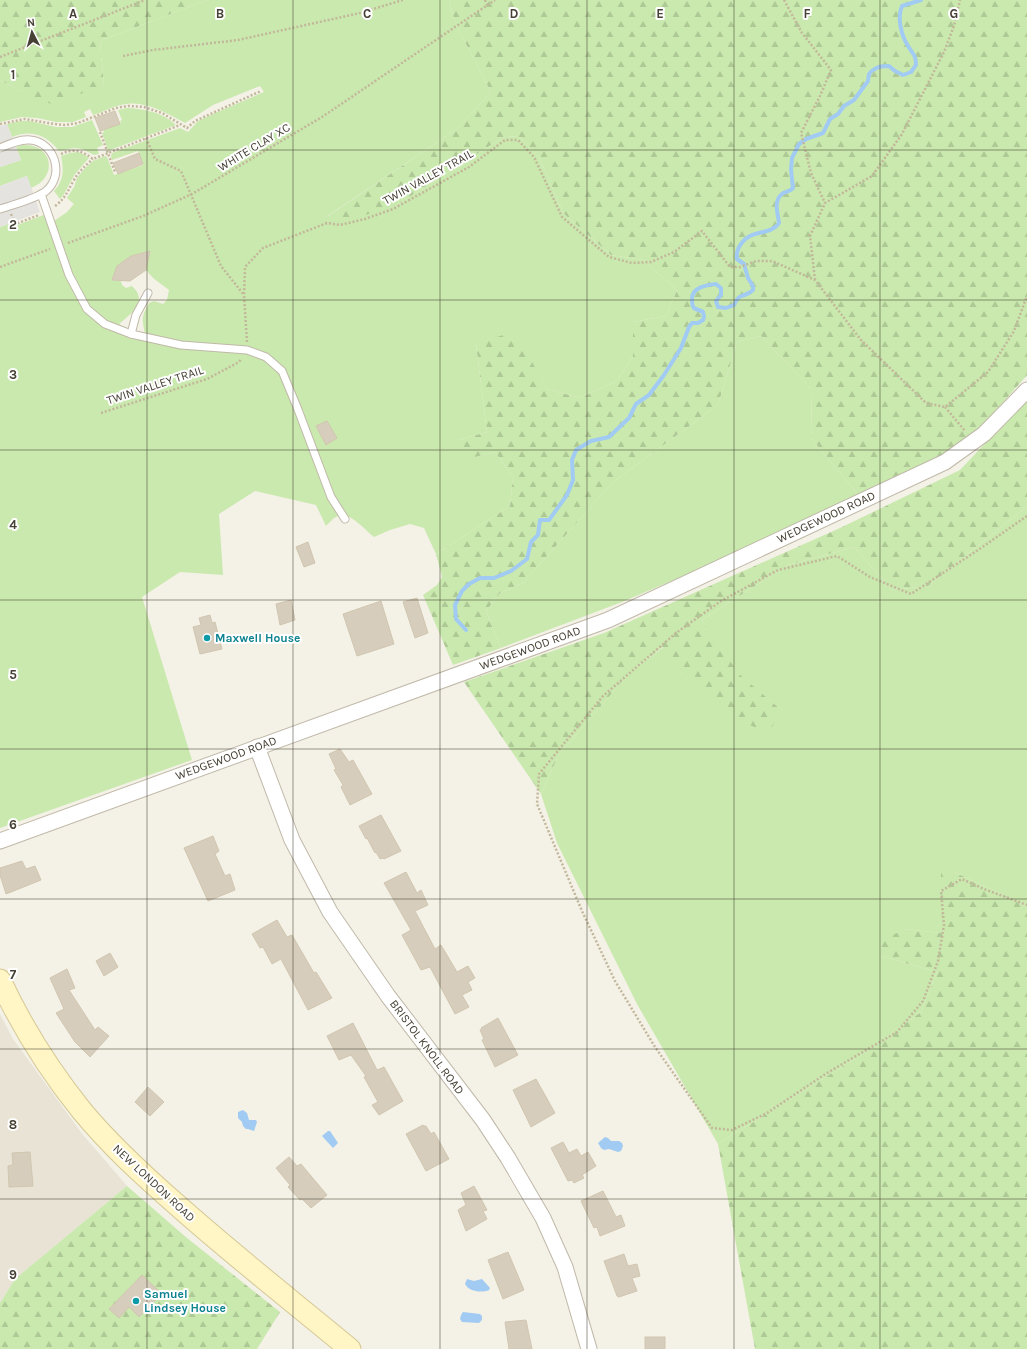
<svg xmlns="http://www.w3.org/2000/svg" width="1027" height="1349" font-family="Karla,sans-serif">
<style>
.residential{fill:#e8e3d5}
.green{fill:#cae9ae;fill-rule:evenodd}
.forest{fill:url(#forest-firs)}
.parking{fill:#e5e3df}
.water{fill:#a1cbf2}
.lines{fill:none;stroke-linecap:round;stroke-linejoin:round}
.stream{stroke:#a1cbf2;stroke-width:4}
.building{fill:#d6cdbc;stroke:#d1c6af}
.service-casing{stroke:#c0b9a9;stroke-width:9}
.minor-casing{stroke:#c0b9a9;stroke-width:17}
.secondary-casing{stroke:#d5c895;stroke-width:23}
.path{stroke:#c2b79a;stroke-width:2.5;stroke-dasharray:2 2;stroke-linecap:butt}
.service{stroke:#fff;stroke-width:7}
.minor{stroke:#fff;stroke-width:15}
.secondary{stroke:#fff5c5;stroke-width:21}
.grid{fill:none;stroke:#474135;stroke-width:1;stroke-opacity:0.55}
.culture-dot{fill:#0f9aa8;stroke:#fff;stroke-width:1.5}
.labels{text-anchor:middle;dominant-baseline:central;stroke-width:4;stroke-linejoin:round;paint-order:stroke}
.street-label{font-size:12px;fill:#474135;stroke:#fff}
.culture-label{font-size:12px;font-weight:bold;fill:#0d838f;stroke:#fff;text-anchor:start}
.grid-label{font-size:13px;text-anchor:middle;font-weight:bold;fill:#474135;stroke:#fff;stroke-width:4;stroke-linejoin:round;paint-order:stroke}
</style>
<defs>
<pattern id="forest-firs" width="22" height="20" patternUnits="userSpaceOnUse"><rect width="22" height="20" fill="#cae9ae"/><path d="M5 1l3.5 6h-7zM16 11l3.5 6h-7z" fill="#afc996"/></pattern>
</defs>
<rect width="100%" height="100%" fill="#f4f1e7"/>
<!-- residential -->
<polygon class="residential" points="0,1014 13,1039 83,1135 127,1186 15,1279 0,1303"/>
<!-- green -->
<g class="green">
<path d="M207 0H449L455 23 491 92 457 129 326 217 395 206 505 136 519 137 540 159 563 213 611 255 643 260 677 290 666 316 633 322V356L617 381 580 398 547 389 519 340 476 344 487 432 459 440 475 457 495 452 513 477 510 506 436 554 424 528 410 524 390 530 374 537C365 530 348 509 336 517 332 519 329 523 326 526L316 505 255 491 219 514 223 575 180 572 142 597 192 760 0 828V227L11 223 12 227 49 213 54 221 67 212 74 204 67 198 74 187 77 178 85 168 93 161 105 156 107 157 114 175 143 165 138 151 112 160 111 156 112 153 180 128 188 132 198 121 213 114 264 92 260 86 213 105 185 123C168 114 147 101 126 104 115 105 103 112 93 115L90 109 84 112 86 117 73 122H56L37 118 22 117 0 122V80L22 92 104 86 100 41ZM149 251 146 270 153 278 169 290 167 300 163 304 154 301 149 303C141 318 142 318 145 334L124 327 119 324C127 317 143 306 138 294 137 291 134 288 132 286L126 288 122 285 121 281 112 280 117 266 131 256Z"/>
<path d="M127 108C145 109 162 112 176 125L110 150H108L102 133 104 132 103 130 121 123 120 121 122 120 118 110Z"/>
<path d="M92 120 103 145 97 148 99 154 94 155 82 149 74 148 59 151C47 135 31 129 12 137L7 124 20 121H30L56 127H72Z"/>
<path d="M22 145C53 143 59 177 31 188L27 176 0 186V167L21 160 16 147Z"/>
<path d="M78 152 85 155 89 158 75 174 64 194 60 199 54 191C64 181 64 169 61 156L70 153Z"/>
<polygon points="761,336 812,390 811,438 859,496 723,559 622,602 501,648 486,611 500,593 523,583 613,482 718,405 737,342"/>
<polygon points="1027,506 1027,906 954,872 942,933 905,929 881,956 937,972 921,1012 872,1048 718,1144 637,1004 557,843 541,794 558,756 632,670 664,647 688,682 779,708 739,675 702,620 788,565 854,547 892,590 928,586"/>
</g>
<!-- forest -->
<g class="forest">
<polygon points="0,0 207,0 100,41 104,86 51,104 22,92 0,80"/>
<polygon points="449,0 1027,0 1027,375 980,429 940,458 859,496 811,438 812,390 761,336 737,342 718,405 613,482 523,583 500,593 486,611 501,648 453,665 423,595 437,585 442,577 436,554 510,506 513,477 495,452 475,457 456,445 459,440 487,432 476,344 503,335 520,340 547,389 580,398 617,381 633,356 633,322 666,316 677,290 643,260 611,255 563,213 540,159 519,137 505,136 395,206 339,223 325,218 457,129 491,92 455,23"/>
<polygon points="1027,399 1027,506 928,586 892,590 854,547 788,565 702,620 739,674 779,708 770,734 727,715 688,682 663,647 632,670 558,756 541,794 464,682 604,633 840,528 960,470"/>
<polygon points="941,872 954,872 1027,906 1027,1349 755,1349 718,1144 872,1048 921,1012 937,972 881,956 876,943 905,929 942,933"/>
<polygon points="127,1186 187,1238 280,1312 257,1349 0,1349 0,1303 15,1279"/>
</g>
<!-- parking -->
<g class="parking">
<polygon points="7,124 21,160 0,167 0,126"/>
<polygon points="27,176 40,212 0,227 0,186"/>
</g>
<!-- water -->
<g class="water">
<polygon points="243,1110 247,1113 249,1120 256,1120 257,1122 254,1131 248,1129 246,1129 243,1126 242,1122 238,1118 238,1112"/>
<polygon points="328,1131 330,1131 338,1143 333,1148 322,1136"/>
<polygon points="605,1137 608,1138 611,1141 619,1141 622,1143 623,1146 621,1151 618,1152 609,1149 604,1150 601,1148 598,1143"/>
<path d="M467 1279 474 1281 482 1279 490 1288 489 1290C482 1293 469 1292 465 1284Z"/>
<polygon points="463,1312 480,1314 482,1316 482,1320 479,1323 462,1322 460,1319 461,1315"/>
</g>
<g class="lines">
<!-- stream -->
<path class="stream" d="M466 630 456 619 455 605 462 591 469 584 480 578H494L511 571 527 559 531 542 538 535 540 520H549L567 495 573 480 572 460 576 450 591 441 609 437 629 418 636 404 649 395 664 375 681 348 689 327 692 323H698L703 320 704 317 703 312C700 310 697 310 694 308 692 306 692 302 692 299 692 287 707 285 716 284L721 288V295L716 301 718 307 726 308 734 305C740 291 744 299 753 290V286L748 278 744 264 737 259C736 254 737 251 739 247 750 227 770 237 779 223 778 214 773 201 782 194 785 191 790 192 793 188L791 170 792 158 799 144 806 139 823 133 830 119 838 114 844 106 854 100 868 81 869 74C875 67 880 66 889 66L895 71 903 75 911 72 916 65C916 55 913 54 908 46 901 35 897 17 902 6L921 0"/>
</g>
<!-- building -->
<g class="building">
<polygon points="115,111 120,124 100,131 95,118"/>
<polygon points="139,153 143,164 118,174 113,163"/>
<polygon points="150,251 146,270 130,281 112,280 117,266 131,256"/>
<polygon points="327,421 337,438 326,445 316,426"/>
<polygon points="308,542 315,563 304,567 296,547"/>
<polygon points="417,598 428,633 415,638 403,602"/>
<polygon points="291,600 295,620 280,625 276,604"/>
<polygon points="381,601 394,644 357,656 343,614"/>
<polygon points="210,615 212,623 215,622 222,649 200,654 193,627 201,625 199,618"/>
<polygon points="340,749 349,762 353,760 372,794 350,805 341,787 343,785 334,770 336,769 329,754"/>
<polygon points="381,815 401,851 384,859 383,858 380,859 376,852 375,853 367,838 366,839 359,826"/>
<polygon points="213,836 219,851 215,854 225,876 230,874 235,890 208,901 184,848"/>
<polygon points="22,861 26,869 35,866 41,880 6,894 0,875 0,868"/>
<polygon points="406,872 417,893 421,890 428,905 415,911 435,949 441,945 457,972 468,966 475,978 468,982 472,990 462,995 469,1007 455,1014 430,967 421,970 402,935 411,930 384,883"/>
<polygon points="277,920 287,937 292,935 314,973 316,972 332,998 308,1010 281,959 272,964 263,947 260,948 252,934"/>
<polygon points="110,953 118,967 104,976 96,961"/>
<polygon points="67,969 75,988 69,990 95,1030 98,1027 109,1036 90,1057 75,1042 56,1013 64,1009 50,978"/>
<polygon points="498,1018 518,1055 495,1067 482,1040 484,1039 480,1030 482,1029 481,1028"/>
<polygon points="353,1023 377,1070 384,1067 403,1101 379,1115 372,1105 378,1102 364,1077 366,1076 351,1055 339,1060 327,1036"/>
<polygon points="536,1079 555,1113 531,1127 513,1090"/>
<polygon points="148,1087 164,1102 150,1116 135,1102"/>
<polygon points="423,1125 424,1126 426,1126 431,1134 434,1132 449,1159 426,1171 406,1134"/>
<polygon points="563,1142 569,1153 577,1149 581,1156 588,1152 596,1166 582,1175 584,1178 574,1183 572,1180 568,1181 551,1148"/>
<polygon points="30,1152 33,1186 9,1187 8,1166 13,1165 12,1153"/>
<polygon points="289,1157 297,1166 301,1164 327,1195 311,1208 302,1199 300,1200 288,1187 290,1185 276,1168"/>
<polygon points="474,1186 487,1210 483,1211 487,1219 466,1231 458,1210 466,1205 461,1193"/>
<polygon points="603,1191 616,1217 621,1215 625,1226 600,1236 597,1227 594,1228 581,1201"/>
<polygon points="508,1252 524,1290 503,1299 488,1260"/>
<polygon points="624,1254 628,1266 637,1264 640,1276 632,1278 637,1291 619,1297 617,1296 604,1261"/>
<polygon points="142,1275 162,1294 139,1317 129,1307 119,1318 109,1309"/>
<polygon points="526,1320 532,1349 509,1349 505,1322"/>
<rect x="645" y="1337" width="20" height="12"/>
</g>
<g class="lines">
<!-- service casing -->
<g class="service-casing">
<g id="service">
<path d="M0 148C9 144 20 139 30 140 55 142 65 175 46 191 36 199 12 205 0 209"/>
<polyline points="41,194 69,275 87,309 105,324 131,334 181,345 247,350 266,357 282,371 297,407 331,497 345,519"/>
<polyline points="131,334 136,315 148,293"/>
</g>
</g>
<!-- minor casing -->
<g class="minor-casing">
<g id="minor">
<polyline points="257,747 292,840 330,912 388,996 483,1120 508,1158 543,1218 565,1267 589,1349"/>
<polyline points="0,841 608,620 945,462 984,434 1027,390"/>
</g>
</g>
<!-- secondary casing -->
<g class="secondary-casing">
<path id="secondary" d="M0 980C22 1027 49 1070 82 1111 110 1145 143 1175 176 1204 232 1254 292 1301 350 1349"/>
</g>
<!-- path -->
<g class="path">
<polyline points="485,0 487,5"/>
<polyline points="784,0 802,33 831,70 820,96 801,133 811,173 825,203"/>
<polyline points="123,56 153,50 238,40 360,13 403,0"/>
<polyline points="0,57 145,0"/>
<polyline points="0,124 25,119 54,124 65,125 78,123 116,108 128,106 144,107 162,113 187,128 195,121 261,91"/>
<polyline points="100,132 115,172"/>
<polyline points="146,138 155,159 181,171 221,266 244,295"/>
<path d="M61 154C73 148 83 151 93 159L180 125"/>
<path d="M55 206C66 198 68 190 74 180 79 171 86 165 93 159"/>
<polyline points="11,214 14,222 18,223 39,215"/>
<polyline points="68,243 143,216 192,194 322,117 495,0"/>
<polyline points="0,267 50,249"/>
<polyline points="815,280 810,236 825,203 872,176 902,134 944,52 954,26 960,0"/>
<polyline points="247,342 244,295 245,267 263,248 327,223 340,225 365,219 393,209 469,167 505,140 518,140 534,157 562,217 609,257 632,263 651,262 674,252 702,231 730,267 740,267 756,261 772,261 815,280 861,340 926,403 945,407 988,372 1014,331 1027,296"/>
<polyline points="945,407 965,431"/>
<polyline points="101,413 207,379 239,362 241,359"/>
<polyline points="1027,516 981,548 911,594 870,577 837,556 778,570 721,601 676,633 603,696 539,774 537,804 582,911 615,981 655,1047 712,1128 732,1130 767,1113 827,1073 897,1032 923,1001 938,961 944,925 941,891 962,879 984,889 1027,905"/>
</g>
<!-- service -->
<use href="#service" class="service"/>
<!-- minor -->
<use href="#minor" class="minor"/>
<!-- secondary -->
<use href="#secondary" class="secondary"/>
</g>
<!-- grid -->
<path class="grid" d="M147 0V1349M293 0V1349M440 0V1349M587 0V1349M734 0V1349M880 0V1349M0 150H1027M0 300H1027M0 450H1027M0 600H1027M0 749H1027M0 899H1027M0 1049H1027M0 1199H1027"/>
<!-- markers -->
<g class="culture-dot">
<circle cx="207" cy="638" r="4"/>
<circle cx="136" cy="1301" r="4"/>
</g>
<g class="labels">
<!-- street labels -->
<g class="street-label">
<text transform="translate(254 147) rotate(-31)">WHITE CLAY XC</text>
<text transform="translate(428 177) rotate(-29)">TWIN VALLEY TRAIL</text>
<text transform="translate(155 385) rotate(-18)">TWIN VALLEY TRAIL</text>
<text transform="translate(826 517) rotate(-25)">WEDGEWOOD ROAD</text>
<text transform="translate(530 648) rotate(-20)">WEDGEWOOD ROAD</text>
<text transform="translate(226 758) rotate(-20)">WEDGEWOOD ROAD</text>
<text transform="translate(427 1047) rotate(53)">BRISTOL KNOLL ROAD</text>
<text transform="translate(154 1183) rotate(43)">NEW LONDON ROAD</text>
</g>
<!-- culture labels -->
<g class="culture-label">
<text x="215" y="638">Maxwell House</text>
<text x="144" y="1294">Samuel<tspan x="144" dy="14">Lindsey House</tspan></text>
</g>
</g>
<g class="grid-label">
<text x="73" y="18">A</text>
<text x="220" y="18">B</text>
<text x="367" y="18">C</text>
<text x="514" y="18">D</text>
<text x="660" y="18">E</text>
<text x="807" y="18">F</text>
<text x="954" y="18">G</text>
<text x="13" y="79">1</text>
<text x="13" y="229">2</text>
<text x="13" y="379">3</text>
<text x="13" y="529">4</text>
<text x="13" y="679">5</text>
<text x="13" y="829">6</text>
<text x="13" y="979">7</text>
<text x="13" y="1129">8</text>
<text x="13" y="1279">9</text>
</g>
<!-- north arrow -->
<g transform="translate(32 32) rotate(354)" stroke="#ffffff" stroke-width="3" paint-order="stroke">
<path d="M0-3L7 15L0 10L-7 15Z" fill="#474135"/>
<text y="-6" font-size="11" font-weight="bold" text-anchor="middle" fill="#474135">N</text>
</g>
</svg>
